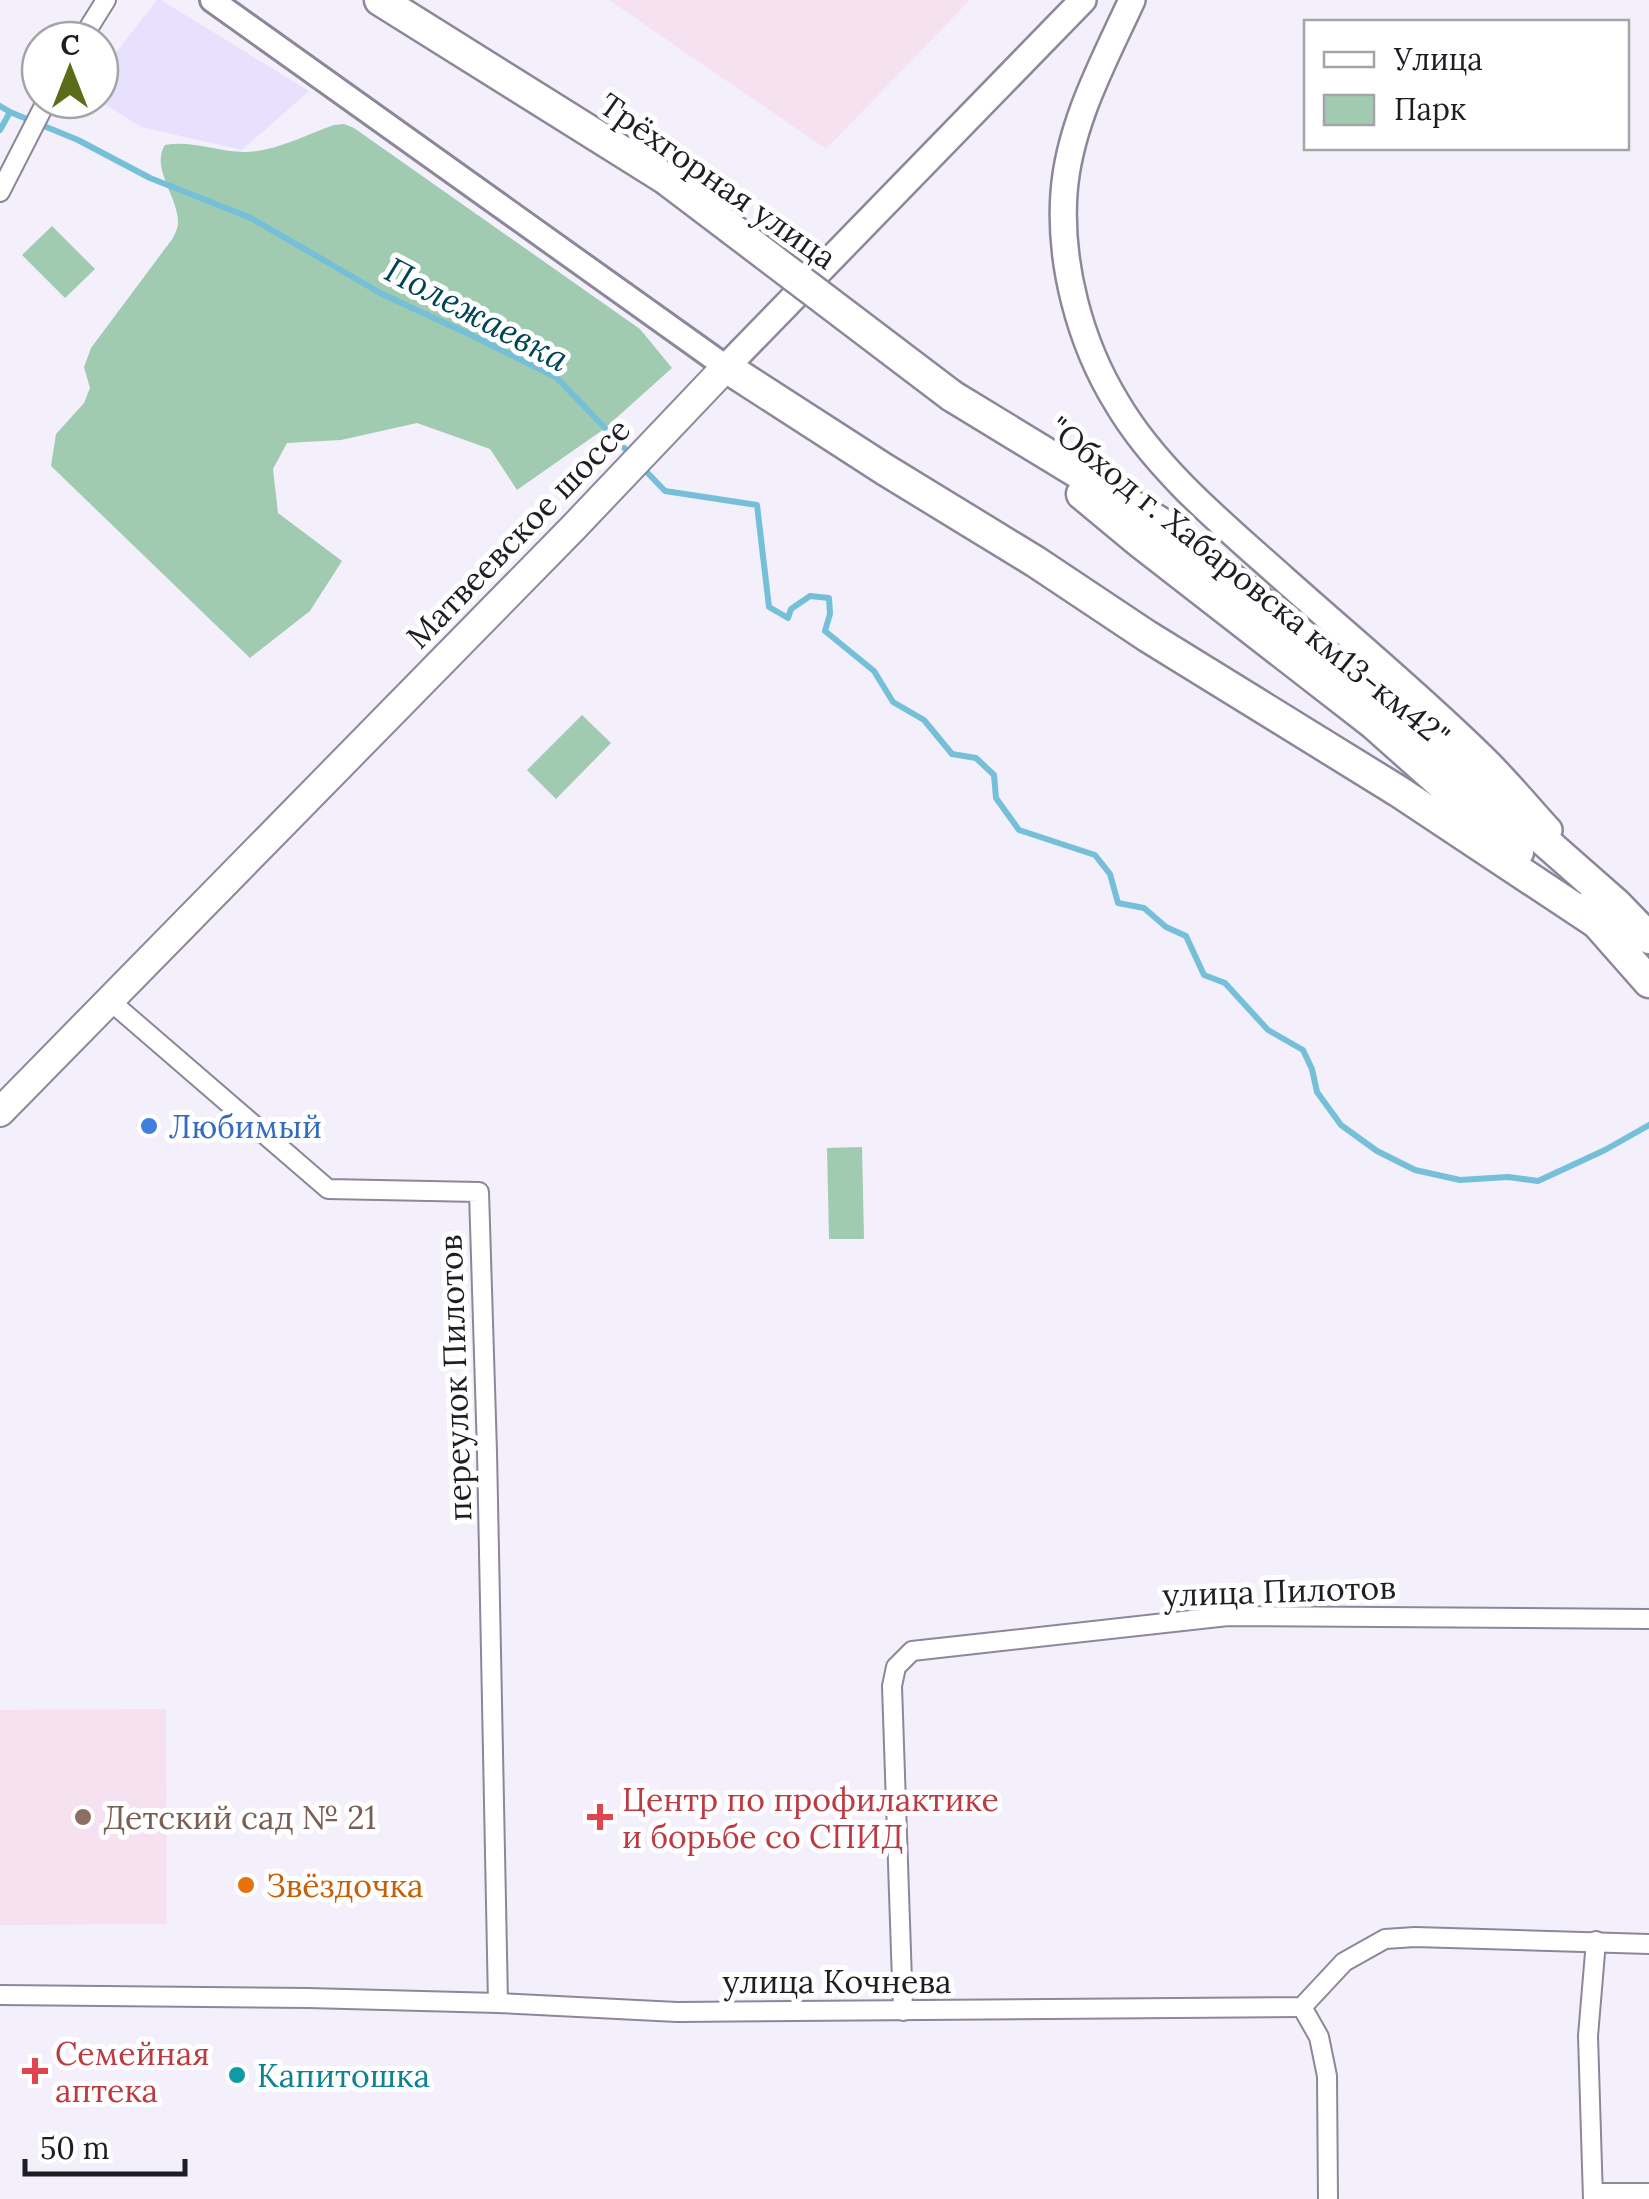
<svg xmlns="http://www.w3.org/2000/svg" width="1649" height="2199" font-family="Lora,serif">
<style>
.built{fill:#e8e1fd}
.education{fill:#f6e1f0}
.green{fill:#a0cbb1}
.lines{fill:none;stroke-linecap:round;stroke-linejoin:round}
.stream{stroke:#75bfd8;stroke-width:6}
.minor-casing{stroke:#8c8799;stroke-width:22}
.tertiary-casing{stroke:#8c8799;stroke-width:28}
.secondary-casing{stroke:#8c8799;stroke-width:30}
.primary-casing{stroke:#8c8799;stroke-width:32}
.trunk-casing{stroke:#8c8799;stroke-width:35}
.minor{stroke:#fff;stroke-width:18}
.tertiary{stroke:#fff;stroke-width:22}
.secondary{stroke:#fff;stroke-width:25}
.primary{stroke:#fff;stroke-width:28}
.trunk{stroke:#fff;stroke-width:30}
.trunk-bridge-casing{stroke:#8c8799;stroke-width:35;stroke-linecap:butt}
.trunk-bridge{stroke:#fff;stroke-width:30}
.shop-dot{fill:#3f7fe0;stroke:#fff;stroke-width:4}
.education-dot{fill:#8d6e63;stroke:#fff;stroke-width:4}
.health-dot{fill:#e0444e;stroke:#fff;stroke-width:4}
.food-dot{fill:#e8710a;stroke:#fff;stroke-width:4}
.culture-dot{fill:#0f9aa8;stroke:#fff;stroke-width:4}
.labels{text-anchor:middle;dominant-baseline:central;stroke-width:10;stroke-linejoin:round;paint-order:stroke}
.street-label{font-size:32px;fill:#1f1d24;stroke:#fff}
.shop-label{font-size:32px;fill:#366cbe;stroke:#fff;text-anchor:start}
.health-label{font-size:32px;fill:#be3a42;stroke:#fff;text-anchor:start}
.education-label{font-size:32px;fill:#785e54;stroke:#fff;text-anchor:start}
.food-label{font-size:32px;fill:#c56008;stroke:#fff;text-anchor:start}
.culture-label{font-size:32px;fill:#0d838f;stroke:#fff;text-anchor:start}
.water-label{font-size:35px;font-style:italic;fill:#004556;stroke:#fff}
</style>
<rect width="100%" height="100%" fill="#f3f0fc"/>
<!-- built -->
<polygon class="built" points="157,0 161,0 309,91 242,150 141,127 98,100 100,100 100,73"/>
<!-- education -->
<g class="education">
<polygon points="609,0 970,0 826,149"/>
<polygon points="166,1709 167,1924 0,1925 0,1710"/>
</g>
<!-- green -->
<g class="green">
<path d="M344 124 354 128 640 329 672 368 604 429 517 490 490 449 417 423 341 440 287 443 273 469 278 513 342 561 310 611 250 658 51 466 56 434 84 403 90 388 84 367 91 348 173 238C175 233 178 228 178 223 179 198 150 168 165 145 191 140 218 152 244 152 275 152 305 135 334 125Z"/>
<polygon points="52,226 95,269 65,298 22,255"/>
<polygon points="582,715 611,743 556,799 527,770"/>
<polygon points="862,1147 864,1239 829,1239 827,1148"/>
</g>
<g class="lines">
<!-- stream -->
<g class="stream">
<polyline points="0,106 10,112 78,140 150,178 251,218 382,294 475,337 556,377 630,454"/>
<polyline points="0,130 10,112"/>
<polyline points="642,467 665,491 757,505 769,607 788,618 791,609 810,596 829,598 830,614 825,631 874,671 893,702 924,720 952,754 976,758 994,775 996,798 1019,830 1095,855 1110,874 1118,903 1144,908 1166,927 1186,936 1204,975 1225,983 1268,1030 1303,1050 1312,1069 1317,1092 1341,1125 1377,1151 1415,1170 1460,1180 1508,1177 1538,1181 1605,1150 1649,1125"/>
</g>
<!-- minor casing -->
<g class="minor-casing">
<g id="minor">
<polyline points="81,40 106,0"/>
<polyline points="0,192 47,100"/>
<polyline points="109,1000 328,1189 479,1192 487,1452 498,2003"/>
<polyline points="0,1995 308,1998 498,2003 677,2012 1302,2007 1344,1962 1385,1939 1415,1937 1649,1944"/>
<polyline points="1302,2007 1319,2037 1327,2076 1328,2199"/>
<polyline points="903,2011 892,1686 896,1667 912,1651 1228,1616 1649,1619"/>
<polyline points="1593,2193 1649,2193"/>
<polyline points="1593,2199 1588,2036 1596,1941"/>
</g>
</g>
<!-- tertiary casing -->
<g class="tertiary-casing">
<polyline id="tertiary" points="212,0 726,367"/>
</g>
<!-- secondary casing -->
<g class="secondary-casing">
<g id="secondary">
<path d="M1132 0C1104 61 1069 124 1064 193 1059 264 1080 343 1117 403 1157 471 1226 527 1284 579 1350 638 1419 695 1482 757 1506 780 1527 806 1549 830"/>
<polyline points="726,367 1083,0"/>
</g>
</g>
<!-- primary casing -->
<g class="primary-casing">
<polyline id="primary" points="0,1112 573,528 726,367"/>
</g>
<!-- trunk casing -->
<g class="trunk-casing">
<g id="trunk">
<polyline points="380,0 666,179"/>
<polyline points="726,367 884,469 1036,562 1147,636 1398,791 1597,923"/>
<polyline points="952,396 1159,522 1383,699 1616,904 1649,938"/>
<polyline points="1082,494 1141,543 1374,724 1518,852"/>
<polyline points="1582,909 1597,923 1649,982"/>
</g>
</g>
<!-- minor -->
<use href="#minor" class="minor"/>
<!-- tertiary -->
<use href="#tertiary" class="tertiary"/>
<!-- secondary -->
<use href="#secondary" class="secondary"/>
<!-- primary -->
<use href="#primary" class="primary"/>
<!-- trunk -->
<use href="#trunk" class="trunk"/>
<!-- trunk-bridge casing -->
<g class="trunk-bridge-casing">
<polyline id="trunk-bridge" points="666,179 952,396"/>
</g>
<!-- trunk-bridge -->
<use href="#trunk-bridge" class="trunk-bridge"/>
</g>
<!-- markers -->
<circle class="shop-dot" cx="149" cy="1126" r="10"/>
<circle class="education-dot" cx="83" cy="1817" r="10"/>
<g class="health-dot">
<path d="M595 1802h10v10h10v10h-10v10h-10v-10h-10v-10h10z"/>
<path d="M30 2056h10v10h10v10h-10v10h-10v-10h-10v-10h10z"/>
</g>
<circle class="food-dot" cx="246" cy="1885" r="10"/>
<circle class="culture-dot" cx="237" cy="2075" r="10"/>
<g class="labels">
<!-- street labels -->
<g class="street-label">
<text transform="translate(718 181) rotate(35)">Трёхгорная улица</text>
<text transform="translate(518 533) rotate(-46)">Матвеевское шоссе</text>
<text transform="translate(1249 582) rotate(39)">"Обход г. Хабаровска км13-км42"</text>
<text transform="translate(455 1378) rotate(-92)">переулок Пилотов</text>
<text transform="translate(1279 1591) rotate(-2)">улица Пилотов</text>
<text x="837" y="1981">улица Кочнева</text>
</g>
<!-- shop labels -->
<g class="shop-label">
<text x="169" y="1126">Любимый</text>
</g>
<!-- health labels -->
<g class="health-label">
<text x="622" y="1799">Центр по профилактике<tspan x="622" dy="37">и борьбе со СПИД</tspan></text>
<text x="55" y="2053">Семейная<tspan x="55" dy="37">аптека</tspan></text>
</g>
<!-- education labels -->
<g class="education-label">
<text x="103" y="1817">Детский сад № 21</text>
</g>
<!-- food labels -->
<g class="food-label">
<text x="266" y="1885">Звёздочка</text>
</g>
<!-- culture labels -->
<g class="culture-label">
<text x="257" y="2075">Капитошка</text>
</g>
<!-- water labels -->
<g class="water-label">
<text transform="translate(477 314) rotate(28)">Полежаевка</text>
</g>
</g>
<!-- legend -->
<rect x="1304" y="20" width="325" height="130" fill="#ffffff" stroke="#a5a5a7" stroke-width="2.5"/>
<rect x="1324" y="52" width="50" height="15" fill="#ffffff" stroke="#a5a5a7" stroke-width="2.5"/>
<text x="1394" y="70" font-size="30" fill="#1f1d24">Улица</text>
<rect x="1324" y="95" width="50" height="30" fill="#a0cbb1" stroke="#a5a5a7" stroke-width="2.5"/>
<text x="1394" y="120" font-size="30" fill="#1f1d24">Парк</text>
<!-- north arrow -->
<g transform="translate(70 70)"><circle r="48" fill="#ffffff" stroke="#a5a5a7" stroke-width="2.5"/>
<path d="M0-8L18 38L0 25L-18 38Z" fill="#586c1a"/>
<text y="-15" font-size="28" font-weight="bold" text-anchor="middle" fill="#1f1d24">С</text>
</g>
<!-- scale -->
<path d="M25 2159v15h160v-15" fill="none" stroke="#1f1d24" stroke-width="5"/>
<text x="40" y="2159" font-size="30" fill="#1f1d24" stroke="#ffffff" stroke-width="8" paint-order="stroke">50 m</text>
</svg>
